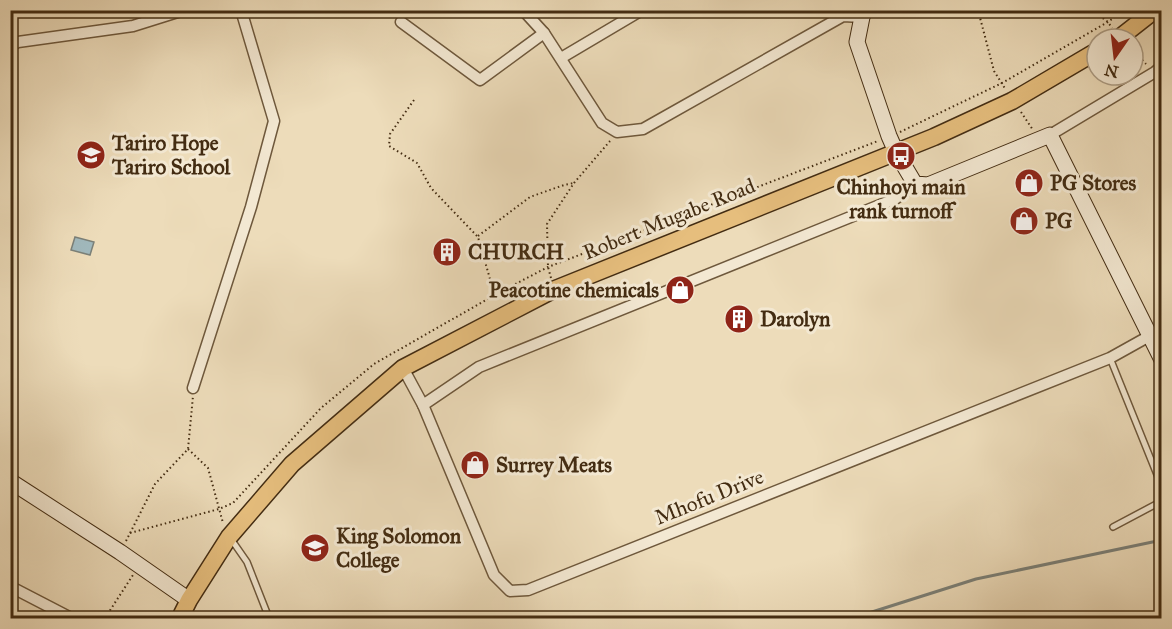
<svg xmlns="http://www.w3.org/2000/svg" width="1172" height="629" font-family="'IM FELL Great Primer',serif">
<style>
.water{fill:#a0b8bc;stroke:#7b8078;stroke-width:1.5}
.lines{fill:none;stroke-linecap:round;stroke-linejoin:round}
.stream{stroke:#7b8078;stroke-width:3}
.lane-casing{stroke:#6e583c;stroke-width:8}
.street-casing{stroke:#6e583c;stroke-width:13}
.secondary-casing{stroke:#432c12;stroke-width:17}
.primary-casing{stroke:#432c12;stroke-width:19}
.path{stroke:#432c12;stroke-width:2;stroke-dasharray:1.5 3;stroke-linecap:butt}
.lane{stroke:#f3e8d2;stroke-width:5}
.street{stroke:#f3e8d2;stroke-width:10}
.secondary{stroke:#f3e8d2;stroke-width:15}
.primary{stroke:#e6be7d;stroke-width:16}
.labels{text-anchor:middle;dominant-baseline:central;stroke-width:6;stroke-linejoin:round;paint-order:stroke}
.poi-label{font-size:21px;font-weight:bold;fill:#432c12;stroke:#f3e8d2;text-anchor:start}
.street-label{font-size:21px;fill:#432c12;stroke:#f3e8d2}
</style>
<rect width="100%" height="100%" fill="#eddcba"/>
<filter id="stains"><feTurbulence type="fractalNoise" baseFrequency=".00333" numOctaves="4"/><feColorMatrix values="0 0 0 0 .2 0 0 0 0 .09 0 0 0 0 .02 0 0 0 .5 -.17"/></filter>
<radialGradient id="worn" r=".72"><stop offset=".6" stop-color="#630" stop-opacity="0"/><stop offset="1" stop-color="#630" stop-opacity=".3"/></radialGradient>
<!-- water -->
<polygon class="water" points="75,237 94,242 90,255 71,250"/>
<g class="lines">
<!-- stream -->
<polyline class="stream" points="853,618 976,579 1162,540"/>
<!-- lane casing -->
<g class="lane-casing">
<g id="lane">
<polyline points="1110,358 1162,487"/>
<polyline points="1113,527 1162,501"/>
<polyline points="231,539 247,562 269,618"/>
</g>
</g>
<!-- street casing -->
<g class="street-casing">
<g id="street">
<polyline points="523,10 544,33 602,123 617,132 643,129 843,16 862,17"/>
<polyline points="401,22 480,80 544,33"/>
<polyline points="10,46 18,42 133,26 184,10"/>
<polyline points="561,58 642,10"/>
<polyline points="1050,135 1155,72 1162,66"/>
<polyline points="403,368 423,405 494,575 510,591 528,590 1110,358 1162,329"/>
<polyline points="193,388 251,207 274,121 241,10"/>
<polyline points="423,405 479,367 895,199 915,184"/>
<polyline points="10,596 15,589 71,618"/>
</g>
</g>
<!-- secondary casing -->
<g class="secondary-casing">
<g id="secondary">
<polyline points="865,10 862,17 857,42 889,136 896,152 915,184 928,185 1050,135 1162,360"/>
<polyline points="10,481 120,552 189,600"/>
</g>
</g>
<!-- primary casing -->
<g class="primary-casing">
<g id="primary">
<polyline points="1118,39 1155,10"/>
<polyline points="180,618 189,600 229,537 292,464 403,368 553,290 934,137 1012,101 1097,51"/>
</g>
</g>
<!-- path -->
<g class="path">
<polyline points="978,10 994,71 1006,90"/>
<polyline points="1092,10 1108,22 1112,28"/>
<polyline points="1133,50 1146,64"/>
<polyline points="414,100 390,134 389,146 417,163 431,188 478,237 490,279 500,292"/>
<polyline points="1021,112 1033,130"/>
<polyline points="900,132 1002,83 1108,22 1124,10"/>
<polyline points="478,236 530,197 564,185 574,183"/>
<polyline points="551,278 548,267 547,224 574,183 610,141"/>
<polyline points="188,449 208,468 223,523"/>
<polyline points="130,533 219,509 233,503 321,408 374,364 500,292 548,267 878,141"/>
<polyline points="126,541 155,484 188,449 193,396"/>
<polyline points="105,618 133,575"/>
</g>
<!-- lane -->
<use href="#lane" class="lane"/>
<!-- street -->
<use href="#street" class="street"/>
<!-- secondary -->
<use href="#secondary" class="secondary"/>
<!-- primary -->
<use href="#primary" class="primary"/>
</g>
<!-- icons -->
<defs>
<g id="school-disc" transform="scale(1.5)"><circle r="9.5" fill="#8f2418" stroke="#f3e8d2"/><path d="M0-5L7-2L0 1L-7-2ZM-4 1L0 2.5L4 1V4Q0 6-4 4Z" fill="#fff"/></g>
<g id="bus-disc" transform="scale(1.5)"><circle r="9.5" fill="#8f2418" stroke="#f3e8d2"/><path d="M-5-6H5V4H4V6H2V4H-2V6H-4V4H-5ZM-3.5-4V0h7V-4ZM-3.5 1.2v1.5H-2V1.2ZM2 1.2v1.5H3.5V1.2Z" fill="#fff"/></g>
<g id="shop-disc" transform="scale(1.5)"><circle r="9.5" fill="#8f2418" stroke="#f3e8d2"/><path d="M-5-2.5h2.3a2.7 3.5 0 0 1 5.4 0H5L5.5 6h-11ZM-1.5-2.5h3a1.5 2.3 0 0 0-3 0Z" fill="#fff"/></g>
<g id="building-disc" transform="scale(1.5)"><circle r="9.5" fill="#8f2418" stroke="#f3e8d2"/><path d="M-4-6H4V6H1V3H-1V6H-4ZM-2.5-4.3h1.7v1.8h-1.7ZM.8-4.3h1.7v1.8H.8ZM-2.5-1h1.7V.8h-1.7ZM.8-1h1.7V.8H.8Z" fill="#fff"/></g>
<g id="university-disc" transform="scale(1.5)"><circle r="9.5" fill="#8f2418" stroke="#f3e8d2"/><path d="M0-5L7-2L0 1L-7-2ZM-4 1L0 2.5L4 1V4Q0 6-4 4Z" fill="#fff"/></g>
</defs>
<g fill-rule="evenodd">
<use href="#school-disc" x="91" y="155"/>
<use href="#bus-disc" x="901" y="156"/>
<use href="#shop-disc" x="1029" y="183"/>
<use href="#shop-disc" x="1024" y="221"/>
<use href="#building-disc" x="447" y="252"/>
<use href="#shop-disc" x="680" y="290"/>
<use href="#building-disc" x="739" y="319"/>
<use href="#shop-disc" x="475" y="465"/>
<use href="#university-disc" x="315" y="548"/>
</g>
<g class="labels">
<!-- poi labels -->
<g class="poi-label">
<text x="112" y="143">Tariro Hope<tspan x="112" dy="24">Tariro School</tspan></text>
<text x="1050" y="183">PG Stores</text>
<text x="901" y="187" text-anchor="middle">Chinhoyi main<tspan x="901" dy="24">rank turnoff</tspan></text>
<text x="1045" y="221">PG</text>
<text x="468" y="252">CHURCH</text>
<text x="659" y="290" text-anchor="end">Peacotine chemicals</text>
<text x="760" y="319">Darolyn</text>
<text x="496" y="465">Surrey Meats</text>
<text x="336" y="536">King Solomon<tspan x="336" dy="24">College</tspan></text>
</g>
<!-- street labels -->
<g class="street-label">
<text transform="translate(669 219) rotate(-22)">Robert Mugabe Road</text>
<text transform="translate(709 497) rotate(-22)">Mhofu Drive</text>
</g>
</g>
<!-- margin -->
<rect width="1172" height="629" fill="none" stroke="#eddcba" stroke-width="36"/>
<rect x="12" y="12" width="1148" height="605" fill="none" stroke="#432c12" stroke-width="3"/>
<rect x="18" y="18" width="1136" height="593" fill="none" stroke="#432c12" stroke-width="1.5"/>
<!-- north arrow -->
<g transform="translate(1115 57) rotate(194)"><circle r="28" fill="#f3e8d2" stroke="#ad9d85" stroke-width="1.5"/>
<path d="M0-4.5L10 22L0 15L-10 22Z" fill="#8f2418"/>
<text y="-9" font-size="16" font-weight="bold" text-anchor="middle" fill="#432c12">N</text>
</g>
<rect width="100%" height="100%" filter="url(#stains)"/>
<rect width="100%" height="100%" fill="url(#worn)"/>
</svg>
